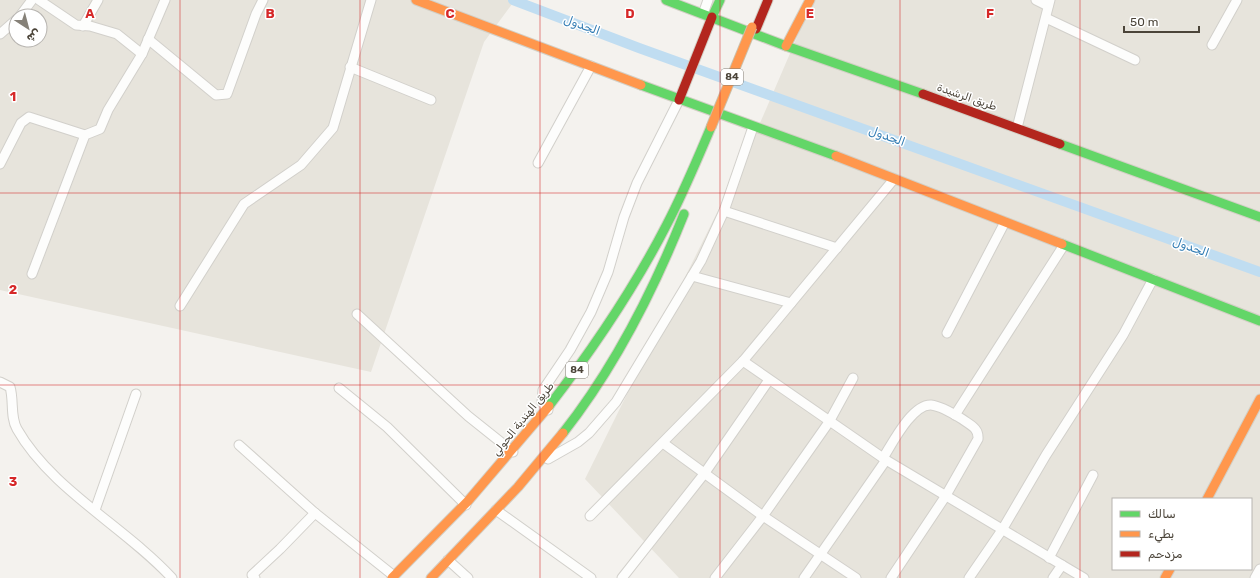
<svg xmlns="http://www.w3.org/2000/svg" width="1260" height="578" font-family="Rubik,Vazirmatn,sans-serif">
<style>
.residential{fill:#e7e4dc;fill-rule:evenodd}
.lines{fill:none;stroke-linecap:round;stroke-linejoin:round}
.canal{stroke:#c0ddf1;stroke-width:10}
.street-casing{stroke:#d2d0cb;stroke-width:11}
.fast-casing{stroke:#d3cfc5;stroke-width:11}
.slow-casing{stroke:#d3cfc5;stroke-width:11}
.jam-casing{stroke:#d3cfc5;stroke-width:11}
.street{stroke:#fdfdfc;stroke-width:9}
.fast{stroke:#63d668;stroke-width:9}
.slow{stroke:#ff974d;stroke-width:9}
.jam{stroke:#b3261e;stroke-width:9}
.slow-bridge-casing{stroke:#ccbfa9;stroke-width:11;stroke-linecap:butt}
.slow-bridge{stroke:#ff974d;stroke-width:9}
.grid{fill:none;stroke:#d62828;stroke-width:1;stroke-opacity:0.55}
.labels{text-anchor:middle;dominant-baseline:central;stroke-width:3;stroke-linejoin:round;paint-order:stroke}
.shield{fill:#fff;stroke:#817c74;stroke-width:1}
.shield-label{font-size:10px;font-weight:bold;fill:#4b4439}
.street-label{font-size:11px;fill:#4b4439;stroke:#fff}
.water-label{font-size:12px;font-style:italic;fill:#2e7ab2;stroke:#fff}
.grid-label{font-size:13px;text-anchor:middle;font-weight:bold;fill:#d62828;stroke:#fff;stroke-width:3;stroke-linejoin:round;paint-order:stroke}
</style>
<rect width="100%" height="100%" fill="#f4f2ee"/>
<!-- residential -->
<g class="residential">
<path d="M0 0H515L484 42 371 372 0 290ZM16 16H40V40H16Z"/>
<path d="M813 0H1260V578H679L585 479 751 144ZM1113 499H1251V569H1113Z"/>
</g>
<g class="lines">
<!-- canal -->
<polyline class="canal" points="513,0 639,48 1260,272"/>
<!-- street casing -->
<g class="street-casing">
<g id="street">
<polyline points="39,0 76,25 90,26 117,34 142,54"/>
<polyline points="1036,0 1048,6"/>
<polyline points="703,14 708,0"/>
<polyline points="20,16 32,0"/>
<polyline points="1046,18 1135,60"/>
<polyline points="83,26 98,0"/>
<polyline points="0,34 16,20"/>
<polyline points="148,39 216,95 227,94 256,14 263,0"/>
<polyline points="1212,45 1237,0"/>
<polyline points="350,67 431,100"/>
<polyline points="1017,128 1050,0"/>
<polyline points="538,163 591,66"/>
<polyline points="0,164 21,123 29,117 85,135"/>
<polyline points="724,211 837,248"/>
<polyline points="32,274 85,135 100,129 108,110 142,54 165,0"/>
<polyline points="692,276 791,303"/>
<polyline points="180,306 244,204 301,165 333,128 371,0"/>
<polyline points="357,314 468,416 513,452"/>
<polyline points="947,333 1005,222"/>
<polyline points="743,361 886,460 1062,565 1053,578"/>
<path d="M0 382 10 387C14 400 10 417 17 429 51 489 125 527 172 578"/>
<polyline points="339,388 387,427 466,505"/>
<polyline points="548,410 542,402 543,390 570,350 591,312 608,272 624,217 637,183 679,100"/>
<polyline points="955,415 1064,245"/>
<polyline points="663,443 763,516 856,578"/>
<polyline points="239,445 315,513 394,576"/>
<path d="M883 458C892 444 912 404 931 405 940 406 954 414 962 419 970 425 979 428 978 439L945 497 891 578"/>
<polyline points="548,459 578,442 589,433 616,402 701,261 724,211 753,127"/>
<polyline points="95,510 136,394"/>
<polyline points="496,510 591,578"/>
<polyline points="590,516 743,361 894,179"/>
<polyline points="1049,558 1093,475"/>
<polyline points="448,560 468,578"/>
<polyline points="1062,565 1084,578"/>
<polyline points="255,578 252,575 280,549 315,513"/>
<polyline points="622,578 704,474 769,380"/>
<polyline points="715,578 763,516 829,422 853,378"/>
<polyline points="804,578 886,460"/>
<polyline points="969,578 1002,530 1046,455 1123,335 1153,279"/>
<polyline points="1255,578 1260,569"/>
</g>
</g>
<!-- fast casing -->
<g class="fast-casing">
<g id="fast">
<polyline points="666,0 786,46 923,94"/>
<polyline points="712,17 720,0"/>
<polyline points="641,85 836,156"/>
<polyline points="1060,144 1260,217"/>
<polyline points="1062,244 1260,321"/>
<path d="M549 406C593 349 633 290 666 226 683 194 697 160 711 127"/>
<path d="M563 433C615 367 653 292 684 214"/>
</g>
</g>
<!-- slow casing -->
<g class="slow-casing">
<g id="slow">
<polyline points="416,0 641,85"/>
<polyline points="786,46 810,0"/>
<polyline points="836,156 1062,244"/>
<polyline points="1207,499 1260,399"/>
<polyline points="392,578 468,501 549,406"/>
<polyline points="431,578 518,487 563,433"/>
<polyline points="1165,578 1170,569"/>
</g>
</g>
<!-- jam casing -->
<g class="jam-casing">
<g id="jam">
<polyline points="756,29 768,0"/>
<polyline points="923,94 1060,144"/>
<polyline points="679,100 712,17"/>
</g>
</g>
<!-- street -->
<use href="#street" class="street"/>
<!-- fast -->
<use href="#fast" class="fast"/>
<!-- slow -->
<use href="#slow" class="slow"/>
<!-- jam -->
<use href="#jam" class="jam"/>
<!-- slow-bridge casing -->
<g class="slow-bridge-casing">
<polyline id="slow-bridge" points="711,127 752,27"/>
</g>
<!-- slow-bridge -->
<use href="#slow-bridge" class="slow-bridge"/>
</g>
<!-- grid -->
<path class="grid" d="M180 0V578M360 0V578M540 0V578M720 0V578M900 0V578M1080 0V578M0 193H1260M0 385H1260"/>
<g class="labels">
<!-- shield labels -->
<g class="shield">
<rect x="721" y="69" width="22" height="16" rx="3"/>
<rect x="566" y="362" width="22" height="16" rx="3"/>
</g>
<g class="shield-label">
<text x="732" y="77">84</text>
<text x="577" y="370">84</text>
</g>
<!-- street labels -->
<g class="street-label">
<text transform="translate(967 97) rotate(19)">طريق الرشيدة</text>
<text transform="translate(523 419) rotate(-51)">طريق الهندية الحولي</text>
</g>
<!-- water labels -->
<g class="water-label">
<text transform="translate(582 25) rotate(20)">الجدول</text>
<text transform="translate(887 136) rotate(20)">الجدول</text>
<text transform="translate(1191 247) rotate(20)">الجدول</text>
</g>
</g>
<g class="grid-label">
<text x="90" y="18">A</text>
<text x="270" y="18">B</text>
<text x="450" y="18">C</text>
<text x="630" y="18">D</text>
<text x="810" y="18">E</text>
<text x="990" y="18">F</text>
<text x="13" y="101">1</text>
<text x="13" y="294">2</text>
<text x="13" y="486">3</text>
</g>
<!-- legend -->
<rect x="1112" y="498" width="140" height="72" fill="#ffffff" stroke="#b7b4b0"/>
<rect x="1120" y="511" width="20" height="6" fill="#63d668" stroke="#b7b4b0"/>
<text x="1148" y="518" font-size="12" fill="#4b4439">سالك</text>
<rect x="1120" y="531" width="20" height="6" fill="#ff974d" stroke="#b7b4b0"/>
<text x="1148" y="538" font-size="12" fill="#4b4439">بطيء</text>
<rect x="1120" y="551" width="20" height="6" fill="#b3261e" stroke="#b7b4b0"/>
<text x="1148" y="558" font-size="12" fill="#4b4439">مزدحم</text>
<!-- north arrow -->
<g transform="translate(28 28) rotate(144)"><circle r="19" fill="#ffffff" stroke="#b7b4b0"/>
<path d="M0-3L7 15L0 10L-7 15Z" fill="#868178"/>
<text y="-6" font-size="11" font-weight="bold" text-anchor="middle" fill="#4b4439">ش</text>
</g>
<!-- scale -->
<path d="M1124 26v6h75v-6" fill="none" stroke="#4b4439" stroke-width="2"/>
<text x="1130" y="26" font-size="12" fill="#4b4439" stroke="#ffffff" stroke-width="3" paint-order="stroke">50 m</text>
</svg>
